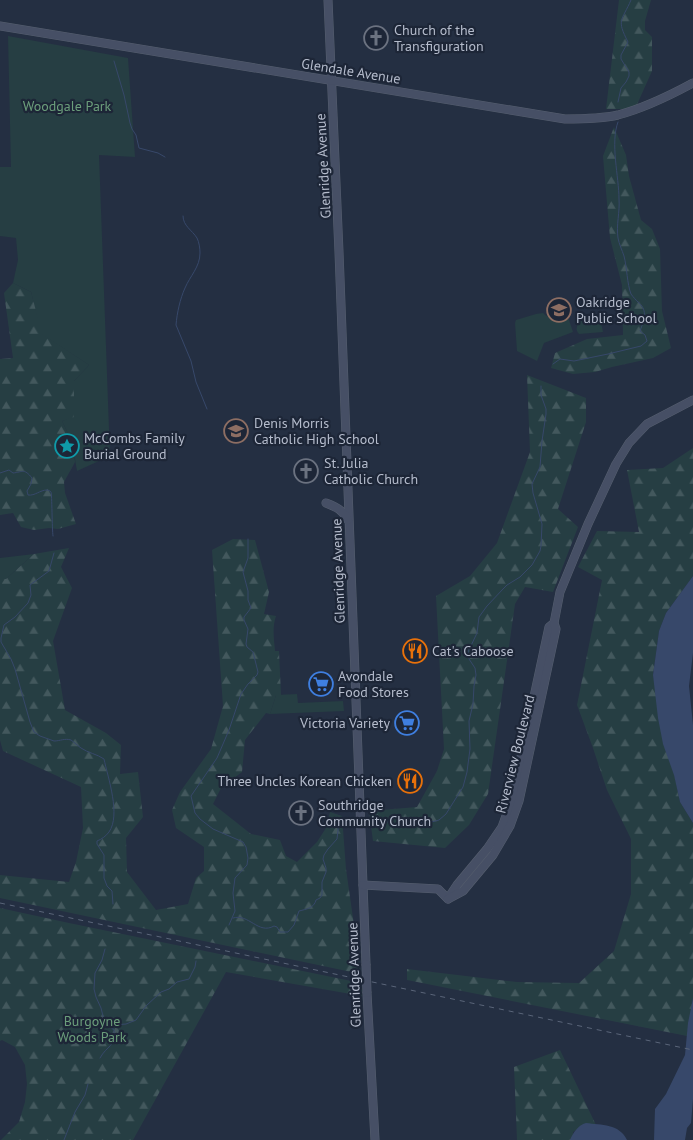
<svg xmlns="http://www.w3.org/2000/svg" width="693" height="1140" font-family="'PT Sans',sans-serif">
<style>
.green{fill:#263e43}
.forest{fill:url(#forest-firs)}
.water{fill:#37486a}
.lines{fill:none;stroke-linecap:round;stroke-linejoin:round}
.stream{stroke:#37486a;stroke-width:1}
.secondary-casing{stroke:#565f6f;stroke-width:9}
.secondary{stroke:#464f65;stroke-width:8}
.rail{stroke:#5a6579;stroke-width:1;stroke-dasharray:5 5;stroke-linecap:butt}
.secondary-bridge-casing{stroke:#565f6f;stroke-width:9;stroke-linecap:butt}
.secondary-bridge{stroke:#464f65;stroke-width:8}
.labels{text-anchor:middle;dominant-baseline:central;stroke-width:4.5;stroke-linejoin:round;paint-order:stroke}
.poi-label{font-size:14px;fill:#b5bccc;stroke:#1d2637;text-anchor:start}
.street-label{font-size:14px;fill:#b5bccc;stroke:#1d2637}
.park-label{font-size:14px;fill:#6b9e7b;stroke:#1d2637}
</style>
<defs>
<pattern id="forest-firs" width="22" height="20" patternUnits="userSpaceOnUse" patternTransform="scale(1.25)"><rect width="22" height="20" fill="#263e43"/><path d="M5 1l3.5 6h-7zM16 11l3.5 6h-7z" fill="#43585d"/></pattern>
</defs>
<rect width="100%" height="100%" fill="#242f42"/>
<!-- green -->
<g class="green">
<polygon points="8,36 128,58 135,157 99,155 110,456 77,471 72,442 62,421 74,416 74,381 89,365 41,334 31,292 13,283 18,260 16,238 0,236 0,167 11,167"/>
<path d="M543 313C551 321 557 317 567 314L573 332 544 343 537 361 517 351 515 323 516 320 536 314Z"/>
<path d="M585 320 591 325 601 322 603 332 579 334C575 330 577 326 579 321Z"/>
<polygon points="34,554 6,579 0,579 0,558"/>
<polygon points="297,694 298,703 343,701 344,711 270,714 276,695"/>
</g>
<!-- forest -->
<g class="forest">
<polygon points="619,0 651,0 645,21 645,30 652,37 652,71 635,109 606,109"/>
<polygon points="614,127 626,155 629,176 641,220 652,229 660,249 662,311 671,348 653,358 612,367 595,372 573,374 551,368 555,353 587,339 623,335 622,285 610,238 603,156"/>
<polygon points="13,283 31,292 42,334 89,365 74,381 74,417 62,421 72,442 75,462 64,482 65,493 76,524 58,529 49,528 34,530 21,527 13,513 0,515 0,359 13,358 4,293"/>
<polygon points="527,375 586,398 586,422 558,509 578,527 553,592 525,587 515,604 488,794 469,825 445,848 373,841 369,811 417,807 437,771 444,749 436,596 470,576 497,543 530,452"/>
<polygon points="693,448 693,576 666,613 659,631 653,675 680,802 693,823 693,998 687,1036 407,980 407,969 517,982 579,983 614,951 631,894 631,839 607,790 593,748 577,705 602,580 578,567 597,531 639,532 627,470 663,468"/>
<path d="M233 539 255 540 269 592 264 614 276 616C272 627 274 639 275 651H279L281 695H276L270 714 266 713 245 740 242 772 221 788 213 804 251 834 280 840 286 856 297 862 317 842 326 828 330 812 342 816 346 869 361 974 0 898V875L69 882 76 862 83 828 81 787 3 751 0 740V579H6L34 554 69 548 61 567 72 588 53 641 65 710 106 733 121 745 120 774 138 772 143 817 126 838 127 872 156 910 188 904 196 878 204 871V847L176 828 172 810 180 792 211 749 223 706 212 550Z"/>
<polygon points="0,908 69,923 361,983 362,996 226,972 133,1140 1,1140 19,1122 25,1102 27,1084 25,1065 15,1047 2,1040 0,1041"/>
<polygon points="560,1050 596,1125 584,1125 573,1132 573,1140 517,1140 514,1067"/>
</g>
<!-- water -->
<g class="water">
<polygon points="693,576 693,653 689,686 693,725 693,823 680,802 674,775 663,744 658,718 653,675 659,631 666,613"/>
<polygon points="693,998 693,1099 691,1123 687,1128 685,1140 654,1140 655,1109 666,1094 685,1055 688,1023"/>
<path d="M586 1123C601 1125 620 1124 627 1140H570C573 1133 578 1125 586 1123Z"/>
</g>
<g class="lines">
<!-- stream -->
<g class="stream">
<polyline points="114,61 124,95 130,123 132,129 136,135 139,148 158,153 165,157"/>
<path d="M618 102 621 88 626 82 629 76V72L621 59V55L628 42C616 19 622 21 631 0"/>
<path d="M183 216C183 226 192 230 197 238 199 242 200 248 200 253 200 267 190 276 185 288 180 299 177 313 176 325L191 361 196 382 207 409"/>
<path d="M553 364 560 359 574 361 608 354 641 346 647 341 645 335 640 331C644 320 648 311 639 303 636 300 633 297 631 294 627 284 627 267 624 256 622 250 619 244 618 238 616 225 620 212 619 199 619 177 610 143 618 122"/>
<path d="M0 473 9 470 13 473C23 472 24 468 32 478L31 484 27 491 28 495C35 496 40 490 47 490 48 490 50 491 51 492 52 493 52 530 53 536"/>
<path d="M54 553 49 571 30 585 31 595 28 603 15 617 4 625 1 638V642L11 659 15 669 30 722 34 732 40 736 54 741C60 741 65 738 71 740 74 742 78 746 81 748 88 753 97 754 104 759 108 778 121 815 109 832 106 836 102 839 97 841V844L104 855V878L107 886 112 891 113 904"/>
<polyline points="379,820 397,824 414,822 428,823 439,820 446,814 463,787 467,772 470,749 469,721 473,704 474,686 476,675 475,668 469,659 468,652 477,633 479,617 487,606 503,589 507,585 520,577 532,565 540,551 541,546 542,524 533,493 532,484 540,467 542,441 546,414 546,409 541,395 541,386"/>
<path d="M233 918C249 913 258 935 274 926L277 927 280 932H288L294 925 299 911C307 909 314 908 316 900L320 898 322 895V882L326 872V868L323 859 324 855 328 849 337 839 339 822 340 820 349 818"/>
<polyline points="229,925 235,911 233,893 235,878 247,865 248,858 246,847 243,842 213,829 200,819 195,813 191,796 217,758 229,730 241,694 248,684 257,675 258,672 253,652 247,647 246,644 248,629 244,620 244,617 251,608 248,600 248,591 243,572 248,558 248,539"/>
<polyline points="113,1029 113,1025 126,1024 136,1020 146,1006 161,992 169,989 177,982 189,979 195,967 196,961"/>
<path d="M100 1058C107 1045 116 1047 114 1030L105 1023 104 1020 101 1008 96 997 94 989 95 973 102 960 105 949"/>
<polyline points="64,1140 75,1112 85,1095 88,1084"/>
</g>
<!-- secondary casing -->
<g class="secondary-casing">
<g id="secondary">
<polyline points="328,0 339,252 366,964"/>
<path d="M0 26 565 119C582 119 601 119 618 115 645 108 669 96 693 83"/>
<path d="M326 503C336 507 343 510 348 520"/>
<polyline points="363,885 438,889 448,899"/>
<polyline points="449,897 457,885 487,849 502,827 512,799 549,627 554,623"/>
<polyline points="448,899 463,891 493,855 510,826 519,801 556,629 554,623 560,592 588,524 616,464 629,443 647,424 693,400"/>
<polyline points="367,993 375,1140"/>
</g>
</g>
<!-- secondary -->
<use href="#secondary" class="secondary"/>
<!-- rail -->
<polyline class="rail" points="0,903 693,1050"/>
<!-- secondary-bridge casing -->
<g class="secondary-bridge-casing">
<polyline id="secondary-bridge" points="366,964 367,993"/>
</g>
<!-- secondary-bridge -->
<use href="#secondary-bridge" class="secondary-bridge"/>
</g>
<!-- icons -->
<defs>
<g id="church-ring" transform="scale(1.25)"><circle r="9.5" fill="#1d2637" stroke="#6b7280" stroke-width="1.5"/><path d="M-1.2-6h2.4v3.5h3.3v2.4h-3.3V6h-2.4V-.1h-3.3v-2.4h3.3Z" fill="#6b7280"/></g>
<g id="school-ring" transform="scale(1.25)"><circle r="9.5" fill="#1d2637" stroke="#8d6e63" stroke-width="1.5"/><path d="M0-5L7-2L0 1L-7-2ZM-4 1L0 2.5L4 1V4Q0 6-4 4Z" fill="#8d6e63"/></g>
<g id="sight-ring" transform="scale(1.25)"><circle r="9.5" fill="#1d2637" stroke="#0f9aa8" stroke-width="1.5"/><path d="M0-6L1.8-2.2L6-1.7L2.9 1.2L3.7 5.4L0 3.3L-3.7 5.4L-2.9 1.2L-6-1.7L-1.8-2.2Z" fill="#0f9aa8"/></g>
<g id="restaurant-ring" transform="scale(1.25)"><circle r="9.5" fill="#1d2637" stroke="#e8710a" stroke-width="1.5"/><path d="M-5-6h1v4h1v-4h1v4h1v-4h1v5L-1.5 .5V6h-2V.5L-5-1ZM5-6V6H3V1.5H1.5Q1.5-4 5-6Z" fill="#e8710a"/></g>
<g id="supermarket-ring" transform="scale(1.25)"><circle r="9.5" fill="#1d2637" stroke="#3f7fe0" stroke-width="1.5"/><path d="M-6-5.5h2.5l.6 2H6L4.5 2H-2.5L-4.4-4H-6ZM-1.5 3.2a1.3 1.3 0 1 0 .1 0ZM3 3.2a1.3 1.3 0 1 0 .1 0Z" fill="#3f7fe0"/></g>
</defs>
<g fill-rule="evenodd">
<use href="#church-ring" x="376" y="38"/>
<use href="#school-ring" x="559" y="310"/>
<use href="#school-ring" x="236" y="431"/>
<use href="#sight-ring" x="67" y="446"/>
<use href="#church-ring" x="306" y="471"/>
<use href="#restaurant-ring" x="415" y="651"/>
<use href="#supermarket-ring" x="321" y="684"/>
<use href="#supermarket-ring" x="407" y="723"/>
<use href="#restaurant-ring" x="410" y="781"/>
<use href="#church-ring" x="301" y="813"/>
</g>
<g class="labels">
<!-- poi labels -->
<g class="poi-label">
<text x="394" y="30">Church of the<tspan x="394" dy="16">Transfiguration</tspan></text>
<text x="576" y="302">Oakridge<tspan x="576" dy="16">Public School</tspan></text>
<text x="254" y="423">Denis Morris<tspan x="254" dy="16">Catholic High School</tspan></text>
<text x="84" y="438">McCombs Family<tspan x="84" dy="16">Burial Ground</tspan></text>
<text x="324" y="463">St. Julia<tspan x="324" dy="16">Catholic Church</tspan></text>
<text x="432" y="651">Cat's Caboose</text>
<text x="338" y="676">Avondale<tspan x="338" dy="16">Food Stores</tspan></text>
<text x="390" y="723" text-anchor="end">Victoria Variety</text>
<text x="392" y="781" text-anchor="end">Three Uncles Korean Chicken</text>
<text x="318" y="805">Southridge<tspan x="318" dy="16">Community Church</tspan></text>
</g>
<!-- street labels -->
<g class="street-label">
<text transform="translate(351 71) rotate(9)">Glendale Avenue</text>
<text transform="translate(323 166) rotate(-93)">Glenridge Avenue</text>
<text transform="translate(338 571) rotate(-92)">Glenridge Avenue</text>
<text transform="translate(515 754) rotate(-76)">Riverview Boulevard</text>
<text transform="translate(354 975) rotate(-92)">Glenridge Avenue</text>
</g>
<!-- park labels -->
<g class="park-label">
<text x="67" y="106">Woodgale Park</text>
<text x="92" y="1021">Burgoyne<tspan x="92" dy="16">Woods Park</tspan></text>
</g>
</g>
</svg>
